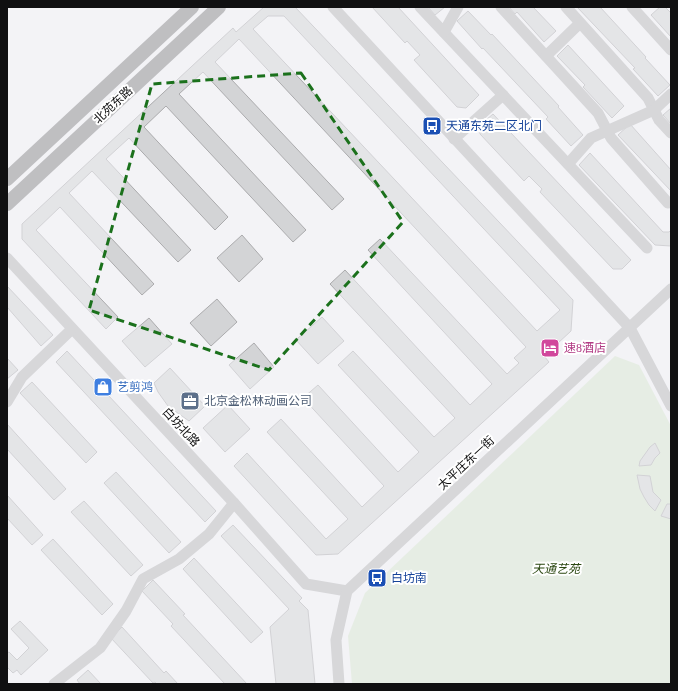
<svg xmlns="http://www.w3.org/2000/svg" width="678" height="691" font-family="'Times New Roman','Noto Sans SC',serif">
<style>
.green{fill:#d8e7cf}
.building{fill:#d3d4d6;stroke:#ababad;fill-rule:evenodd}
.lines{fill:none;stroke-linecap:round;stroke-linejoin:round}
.minor{stroke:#b5b5b6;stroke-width:11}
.major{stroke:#818082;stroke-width:14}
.marked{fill:none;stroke:#1b711c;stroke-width:3;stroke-dasharray:8 5;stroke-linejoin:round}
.labels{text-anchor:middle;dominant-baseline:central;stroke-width:4;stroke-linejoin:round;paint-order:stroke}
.street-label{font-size:12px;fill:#101011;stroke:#fff}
.transit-label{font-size:12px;fill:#164399;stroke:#fff;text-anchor:start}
.hotel-label{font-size:12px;fill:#b23c85;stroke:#fff;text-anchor:start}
.shop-label{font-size:12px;fill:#366cbe;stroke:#fff;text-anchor:start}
.service-label{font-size:12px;fill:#4e5e75;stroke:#fff;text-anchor:start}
.park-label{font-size:12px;font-style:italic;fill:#2b4711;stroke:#fff}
</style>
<rect width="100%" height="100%" fill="#f3f3f6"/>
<!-- green -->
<polygon class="green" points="615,356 639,365 671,426 671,684 352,684 348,636 365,593"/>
<!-- building -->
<g class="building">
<path d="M264 7H295L573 300 571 331 544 356 549 362 338 554 316 555 234 466 247 453 326 539 348 519 267 432 281 419 362 507 384 486 303 398 318 385 398 472 419 452 338 365 353 351 434 437 455 418 330 284 345 270 470 405 492 384 368 250 380 239 507 374 519 363 514 358 526 347 239 39 215 62 344 199 332 210 203 72 179 94 306 230 293 242 166 106 144 127 228 217 215 230 129 138 106 159 191 250 178 262 92 171 69 193 154 284 142 295 60 207 36 230 118 317 106 329 22 239V224L233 28 236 32ZM268 16H284L560 310 537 331 253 29Z"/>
<polygon points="372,7 398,7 479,95 466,108 457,107 414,60 420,55 407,41 405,43"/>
<polygon points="428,7 445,7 435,15"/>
<polygon points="509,7 533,7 556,31 544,42 517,12 515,14"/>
<polygon points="577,7 600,7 646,57 645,58 670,85 658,96 633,69 635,68"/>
<polygon points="660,7 665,7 671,13 671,37 651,15"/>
<polygon points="468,11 491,35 492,34 559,106 558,107 583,135 571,146 546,119 548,117 483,48 482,49 457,21"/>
<polygon points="568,45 624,106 612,118 583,87 585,85 557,56"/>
<polygon points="671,108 671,124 663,115"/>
<polygon points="493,114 631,260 622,269 613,269 540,192 542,189 529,176 524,181 480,134 479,126"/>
<polygon points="630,124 671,170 671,191 618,135"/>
<polygon points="590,153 663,232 669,232 671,230 671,246 655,245 579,165"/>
<polygon points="242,235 263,259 239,282 217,258"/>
<polygon points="7,286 53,335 41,346 7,307"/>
<polygon points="217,299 237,322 211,346 190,323"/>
<polygon points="322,317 344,341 318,364 296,340"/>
<polygon points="149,318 172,344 145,367 122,341"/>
<polygon points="254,343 274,367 250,389 229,365"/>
<polygon points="67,351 216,511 205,522 56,362"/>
<polygon points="7,358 18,370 7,379"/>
<polygon points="170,368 205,406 189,421 168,406 158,392 154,383"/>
<polygon points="32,382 97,452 86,463 20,393"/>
<polygon points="228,405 250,429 225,452 203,428"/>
<polygon points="7,424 66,489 54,500 7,449"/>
<polygon points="655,443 660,453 655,458 651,465 639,466 640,461 650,447"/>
<polygon points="116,472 181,542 169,553 104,483"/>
<polygon points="637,475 650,476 653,492 661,500 655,511 649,505 644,497 640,489"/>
<polygon points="7,495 43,535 32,545 7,518"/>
<polygon points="84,501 143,565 131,576 71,512"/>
<polygon points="667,504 671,504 671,519 661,516"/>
<polygon points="233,525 302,598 299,601 308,610 315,684 276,684 270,627 289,609 221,536"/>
<polygon points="53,539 113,604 102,615 41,550"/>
<polygon points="194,558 263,632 251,643 183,569"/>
<polygon points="153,580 185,614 183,615 247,684 225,684 171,626 173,624 142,591"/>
<polygon points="20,621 48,650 21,675 17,670 13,673 7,667 7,653 9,652 17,660 29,648 11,629"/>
<polygon points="122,627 164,673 166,671 178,684 157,684 155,682 153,683 111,638"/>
<polygon points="88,670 101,684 80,684 77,680"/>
</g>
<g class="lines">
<!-- minor -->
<g class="minor">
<polyline points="333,7 630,328 671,406"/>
<polyline points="420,7 647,248"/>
<polyline points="501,7 598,113 611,138 668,203"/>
<polyline points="566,7 648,98 659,120 671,133"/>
<polyline points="632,7 671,50"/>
<polyline points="444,32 458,7"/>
<polyline points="546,56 580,23"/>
<polyline points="454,139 503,95"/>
<polyline points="568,164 591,138 654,110 671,94"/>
<polyline points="7,258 234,503 306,584 347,591"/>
<polyline points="7,402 22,377 72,329"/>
<polyline points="54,684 100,648 126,611 143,579 179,559 209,534 234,503"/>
<polyline points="339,684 336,640 347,591 671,289"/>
</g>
<!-- major -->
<g class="major">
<polyline points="7,179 192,7"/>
<polyline points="7,204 219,7"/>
</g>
</g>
<!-- marked area -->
<path d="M0 0H678V691H0ZM301 73 403 222 269 370 89 310 152 84Z" fill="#f3f3f6" fill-opacity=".55" fill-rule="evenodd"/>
<path class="marked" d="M301 73 403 222 269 370 89 310 152 84Z"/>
<!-- icons -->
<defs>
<g id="bus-square" transform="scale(1)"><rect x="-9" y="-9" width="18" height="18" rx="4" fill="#1a4fb4" stroke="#fff"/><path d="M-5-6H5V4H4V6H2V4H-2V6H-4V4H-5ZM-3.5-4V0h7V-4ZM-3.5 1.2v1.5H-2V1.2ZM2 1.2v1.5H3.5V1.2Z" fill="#fff"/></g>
<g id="hotel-square" transform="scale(1)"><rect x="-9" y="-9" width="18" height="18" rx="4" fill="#d1479c" stroke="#fff"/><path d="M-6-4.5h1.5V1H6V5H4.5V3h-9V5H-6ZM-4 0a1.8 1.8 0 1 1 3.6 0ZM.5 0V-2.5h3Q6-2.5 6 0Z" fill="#fff"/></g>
<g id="shop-square" transform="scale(1)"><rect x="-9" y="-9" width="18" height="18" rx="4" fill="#3f7fe0" stroke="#fff"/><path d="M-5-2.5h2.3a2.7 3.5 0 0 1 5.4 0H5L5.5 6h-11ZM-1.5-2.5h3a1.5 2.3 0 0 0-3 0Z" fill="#fff"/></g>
<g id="office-square" transform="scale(1)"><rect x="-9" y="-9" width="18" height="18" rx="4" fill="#5c6f8a" stroke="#fff"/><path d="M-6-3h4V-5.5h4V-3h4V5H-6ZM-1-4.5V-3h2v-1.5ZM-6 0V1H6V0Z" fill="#fff"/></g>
</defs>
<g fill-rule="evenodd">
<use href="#bus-square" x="432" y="126"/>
<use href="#hotel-square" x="550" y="348"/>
<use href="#shop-square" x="103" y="387"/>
<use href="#office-square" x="190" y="401"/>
<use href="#bus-square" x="377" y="578"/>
</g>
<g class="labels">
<!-- street labels -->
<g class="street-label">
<text transform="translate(113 105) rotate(-43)">北苑东路</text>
<text transform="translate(181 427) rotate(47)">白坊北路</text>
<text transform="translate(466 463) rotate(-43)">太平庄东一街</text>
</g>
<!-- transit labels -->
<g class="transit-label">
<text x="446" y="126">天通东苑二区北门</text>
<text x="391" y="578">白坊南</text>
</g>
<!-- hotel labels -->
<g class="hotel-label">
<text x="564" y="348">速8酒店</text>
</g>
<!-- shop labels -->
<g class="shop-label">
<text x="117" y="387">艺剪鸿</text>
</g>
<!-- service labels -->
<g class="service-label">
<text x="204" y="401">北京金松林动画公司</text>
</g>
<!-- park labels -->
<g class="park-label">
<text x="556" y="569">天通艺苑</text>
</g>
</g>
<!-- border -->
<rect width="678" height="691" fill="none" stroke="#101011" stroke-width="16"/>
</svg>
